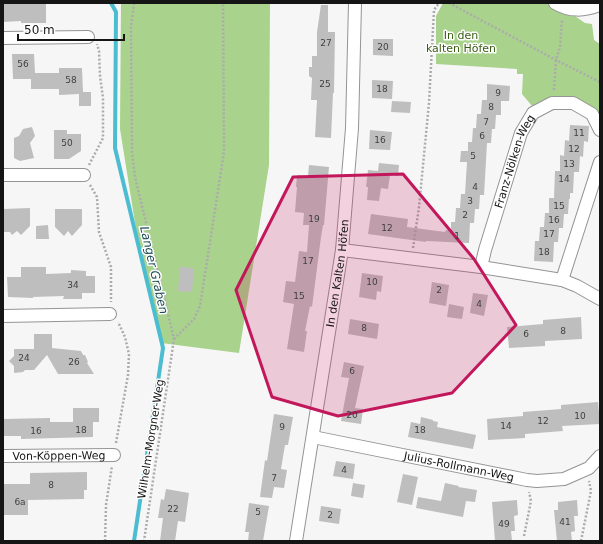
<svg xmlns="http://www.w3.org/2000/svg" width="603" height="544" font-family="'DejaVu Sans',sans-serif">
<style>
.green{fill:#a9d28c}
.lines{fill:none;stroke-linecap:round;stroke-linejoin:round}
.stream{stroke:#4cbdd1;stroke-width:4}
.building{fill:#bfbebf}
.street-casing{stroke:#949495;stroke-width:14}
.path{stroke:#ababac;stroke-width:2.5;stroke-dasharray:2 2;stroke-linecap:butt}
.street{stroke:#fff;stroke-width:12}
.marked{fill:#c2185b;fill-opacity:0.2;stroke:#c2185b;stroke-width:3;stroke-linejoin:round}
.labels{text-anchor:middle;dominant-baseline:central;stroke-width:3;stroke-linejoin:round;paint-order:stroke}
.number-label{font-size:9px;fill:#403f40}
.park-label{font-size:11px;fill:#385c14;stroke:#fff}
.street-label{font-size:11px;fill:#151515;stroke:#fff}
.water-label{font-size:12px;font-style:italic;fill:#1d4d56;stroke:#fff}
</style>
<rect width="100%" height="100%" fill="#f6f6f7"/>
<!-- green -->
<g class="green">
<polygon points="121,3 270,3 269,165 239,353 161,343 140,254 120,129"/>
<path d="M443 3H547L558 10 572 14 585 23 592 24 594 40 600 44V117C591 111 581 102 571 98 560 93 542 100 532 106L522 94 523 74H517V69L436 64V16Z"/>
</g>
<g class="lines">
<!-- stream -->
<polyline class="stream" points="111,3 116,12 115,148 163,348 134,541"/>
</g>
<!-- building -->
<g class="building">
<polygon points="3,3 46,3 46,23 21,23 21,21 3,22"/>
<polygon points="321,5 328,5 328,32 335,32 334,93 333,93 331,138 315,137 317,100 311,100 312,78 309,76 309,67 312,67 312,56 317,56 317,32"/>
<polygon points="373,39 393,39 393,56 373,55"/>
<polygon points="12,54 34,54 35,73 59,73 59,68 82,68 83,92 91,92 91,106 79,106 79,94 59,95 59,89 31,89 31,79 13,79"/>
<polygon points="372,80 393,81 392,99 372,98"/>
<polygon points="487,84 510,86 509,101 501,101 501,115 496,115 495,129 492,129 491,143 487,143 484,195 480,195 479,209 475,209 474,223 470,223 469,243 426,241 426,242 368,234 371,214 408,219 407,227 445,232 446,230 451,231 451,222 455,222 456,208 460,208 461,194 465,194 467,162 460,162 461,151 468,151 468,142 472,142 473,128 476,128 477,114 481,114 482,100 487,100"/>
<polygon points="392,101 411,102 410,113 391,112"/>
<polygon points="570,125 589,126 588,142 584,141 583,157 580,156 579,172 574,172 573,193 570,193 570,199 569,199 568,214 564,214 563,228 559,228 558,242 554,242 553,262 534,261 535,241 539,241 540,227 544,227 545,213 549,213 549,198 554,198 555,171 560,171 560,155 564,156 565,140 569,141"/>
<polygon points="32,127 35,136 30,143 34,158 20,161 14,158 14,138 19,136 23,129"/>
<polygon points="54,130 67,130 67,134 81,134 81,151 69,159 54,159"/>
<polygon points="370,130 392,132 390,150 369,149"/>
<polygon points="379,163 399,165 398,176 390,175 388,189 381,188 379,201 367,200 368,187 366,187 368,170 378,171"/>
<polygon points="309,165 329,167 324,225 323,225 321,237 312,307 310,306 305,331 307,331 304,352 287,349 294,304 283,302 286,281 295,282 299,251 307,252 309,225 303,225 304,213 295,212 297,187 296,187 297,175 308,176"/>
<polygon points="30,208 30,226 21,235 17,231 12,235 10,232 3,232 3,209"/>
<polygon points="55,209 82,209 82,225 72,236 68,231 64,236 55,227"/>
<polygon points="48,225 49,239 36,239 36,226"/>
<polygon points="21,267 46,267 46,274 71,273 71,270 86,271 86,276 95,276 95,293 82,293 82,299 63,299 64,296 33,297 33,298 8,297 7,277 21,277"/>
<polygon points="180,267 194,268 192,292 178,291"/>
<polygon points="362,273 383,276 381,292 377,291 376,300 359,297"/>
<polygon points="432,282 449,285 446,306 429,303"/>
<polygon points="473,293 488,295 484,316 470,313"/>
<polygon points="449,304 464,307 462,319 447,317"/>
<polygon points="581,317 582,339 545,341 545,346 509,348 507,327 543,324 543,320"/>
<polygon points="350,319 379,324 377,339 348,334"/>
<polygon points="34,334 52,334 52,348 81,351 83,355 85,355 88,362 87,363 94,374 58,374 47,355 34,370 25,370 23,372 14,373 14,366 9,361 14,356 14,349 34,349"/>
<polygon points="344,362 364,366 355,408 363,409 361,424 341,421 349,378 341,377"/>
<polygon points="598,402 600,424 562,426 563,431 525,434 525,438 488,440 487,419 523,416 523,412 561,409 561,405"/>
<polygon points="73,408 99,408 99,422 93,422 93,437 21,439 21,436 3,436 3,419 50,418 50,422 73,422"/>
<polygon points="274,414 293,417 288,445 285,445 281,469 287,470 284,488 274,487 272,498 260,497 265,460 267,461"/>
<polygon points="421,417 433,420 433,421 438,422 437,427 476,435 473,449 408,437 411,422 420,424"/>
<polygon points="336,461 355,464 353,479 333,476"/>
<polygon points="87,472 87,490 84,490 84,499 28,500 28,515 3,515 3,484 30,484 30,473"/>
<polygon points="403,474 418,477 412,505 397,502"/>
<polygon points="353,483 365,485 363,498 351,496"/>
<polygon points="445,483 459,486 458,487 477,490 475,502 466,501 463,517 416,508 418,497 441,501"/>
<polygon points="166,489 189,493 185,522 178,521 175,541 160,541 163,518 158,518 161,499 164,500"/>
<polygon points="517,500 518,515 514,516 515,531 511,531 512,541 495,541 492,502"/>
<polygon points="577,500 578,516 574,516 575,531 571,532 572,541 557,541 554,510 558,510 558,502"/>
<polygon points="249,503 269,506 263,541 248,541 249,532 245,532"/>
<polygon points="321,506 341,509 339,524 319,521"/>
</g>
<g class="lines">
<!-- street casing -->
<g class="street-casing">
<g id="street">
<path d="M555 3C570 12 584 11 600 5"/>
<polyline points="3,38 88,37"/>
<polyline points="3,175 84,175"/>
<polyline points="342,250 481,267 562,280 577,286 600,299"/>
<path id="s1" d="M481 267 485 250 521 133 533 113 552 103H573L592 114 600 130"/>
<polyline points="562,280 600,162"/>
<polyline points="3,316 110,314"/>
<path id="s2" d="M313 437 527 480 537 481 564 479 589 468 600 456"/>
<path id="s3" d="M3 456 114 455"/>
<path id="s4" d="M296 541 342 250 352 128 355 3"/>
</g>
</g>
<!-- path -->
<g class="path">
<polyline points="134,3 131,27 132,153 135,177 174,339 144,541"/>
<polyline points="449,3 556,60 600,82"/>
<polyline points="554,90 556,60 560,47 562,20"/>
<polyline points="89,165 103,138 103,98 100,76 99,51 97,44"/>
<polyline points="90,185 97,197 99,232 111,267 111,302"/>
<polyline points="413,248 419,207 429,103 434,10 439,3"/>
<polyline points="174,339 194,319 200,306 224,152 223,3"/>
<polyline points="116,443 128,375 129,354 125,337 119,324 118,322"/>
<polyline points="524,536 531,501 529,492"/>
<polyline points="105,541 106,505 112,466"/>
<polyline points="581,541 591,491 589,481"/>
</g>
<!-- street -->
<use href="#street" class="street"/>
</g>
<!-- marked area -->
<path class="marked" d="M403 174 474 259 516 325 452 393 338 416 272 397 236 290 293 177Z"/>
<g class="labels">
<!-- number labels -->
<g class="number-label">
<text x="326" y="43">27</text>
<text x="383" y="47">20</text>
<text x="23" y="64">56</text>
<text x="71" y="80">58</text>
<text x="325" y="84">25</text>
<text x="382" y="89">18</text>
<text x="498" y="93">9</text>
<text x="491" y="107">8</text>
<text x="486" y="122">7</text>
<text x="579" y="133">11</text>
<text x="482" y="136">6</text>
<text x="380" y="140">16</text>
<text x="67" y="143">50</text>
<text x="574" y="149">12</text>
<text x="473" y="156">5</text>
<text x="569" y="164">13</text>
<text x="564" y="179">14</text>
<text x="475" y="187">4</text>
<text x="470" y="201">3</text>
<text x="559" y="206">15</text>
<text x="465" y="215">2</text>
<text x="314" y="219">19</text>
<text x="554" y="220">16</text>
<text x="387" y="228">12</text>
<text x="549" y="234">17</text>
<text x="457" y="236">1</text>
<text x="544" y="252">18</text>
<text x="308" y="261">17</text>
<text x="372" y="282">10</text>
<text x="73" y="285">34</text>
<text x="439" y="290">2</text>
<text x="299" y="296">15</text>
<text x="479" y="304">4</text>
<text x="364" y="328">8</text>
<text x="563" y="331">8</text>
<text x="526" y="334">6</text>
<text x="24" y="358">24</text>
<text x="74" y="362">26</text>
<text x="352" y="371">6</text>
<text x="352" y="415">20</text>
<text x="580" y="416">10</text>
<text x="543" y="421">12</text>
<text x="506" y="426">14</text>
<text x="282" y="427">9</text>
<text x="81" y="430">18</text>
<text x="420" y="430">18</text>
<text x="36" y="431">16</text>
<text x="344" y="470">4</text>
<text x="274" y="478">7</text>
<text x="51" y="485">8</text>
<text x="20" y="502">6a</text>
<text x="173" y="509">22</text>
<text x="258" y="512">5</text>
<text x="330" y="515">2</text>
<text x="565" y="522">41</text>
<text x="504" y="524">49</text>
</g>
<!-- park labels -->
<g class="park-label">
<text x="461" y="35">In den<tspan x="461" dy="13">kalten Höfen</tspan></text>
</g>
<!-- street labels -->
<g class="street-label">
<text stroke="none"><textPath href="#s1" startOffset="111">Franz-Nölken-Weg</textPath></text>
<text stroke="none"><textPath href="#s4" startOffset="271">In den Kalten Höfen</textPath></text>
<text transform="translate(151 439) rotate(-81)">Wilhelm-Morgner-Weg</text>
<text stroke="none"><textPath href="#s3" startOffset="56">Von-Köppen-Weg</textPath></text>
<text stroke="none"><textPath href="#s2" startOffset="149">Julius-Rollmann-Weg</textPath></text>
</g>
<!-- water labels -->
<g class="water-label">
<text transform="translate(154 270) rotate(77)">Langer Graben</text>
</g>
</g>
<!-- border -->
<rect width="603" height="544" fill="none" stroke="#151515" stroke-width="8"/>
<!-- scale -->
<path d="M18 34v6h106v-6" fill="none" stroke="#151515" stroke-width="2"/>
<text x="24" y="34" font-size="12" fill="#151515" stroke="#ffffff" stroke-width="3" paint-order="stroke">50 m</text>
</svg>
